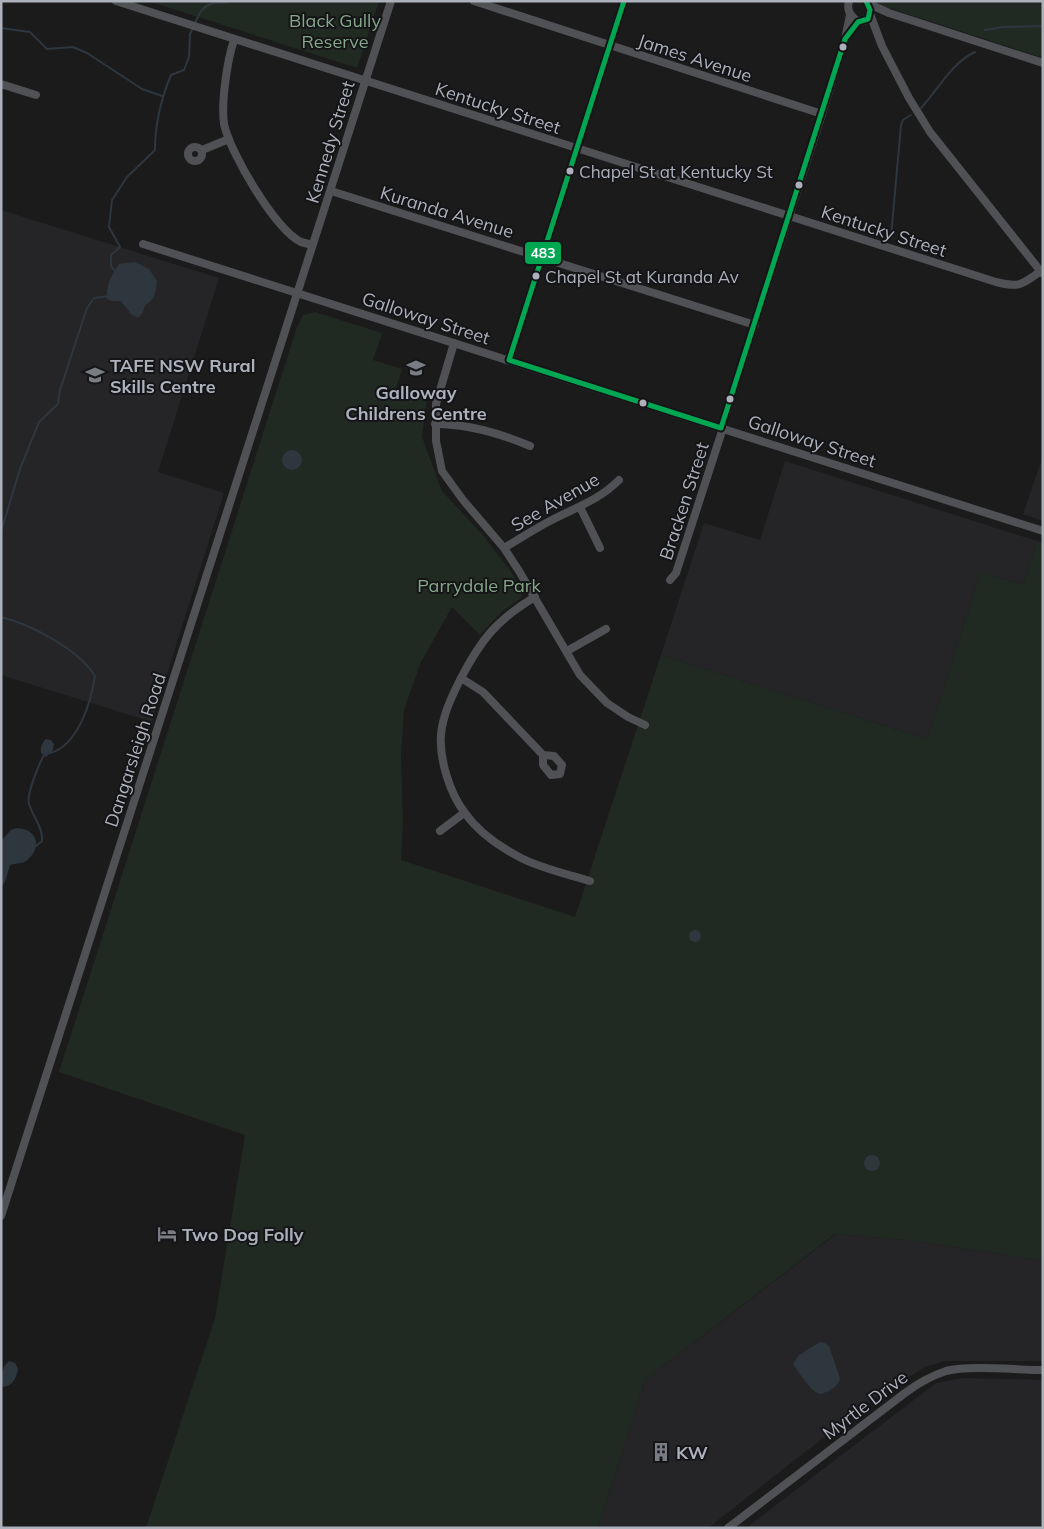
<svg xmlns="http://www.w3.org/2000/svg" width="1044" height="1529" font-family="Mulish,sans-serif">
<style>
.built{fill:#252528}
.green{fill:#212923}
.water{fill:#2e363e}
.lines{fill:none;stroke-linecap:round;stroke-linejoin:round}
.stream{stroke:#2e363e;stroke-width:2}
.minor{stroke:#505155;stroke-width:8}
.bus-1-casing{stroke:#151518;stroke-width:9}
.bus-1{stroke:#00a651;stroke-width:5}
.bus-dot{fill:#adb1bc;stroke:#151518;stroke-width:2}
.labels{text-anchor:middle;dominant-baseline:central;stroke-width:4;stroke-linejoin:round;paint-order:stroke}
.bus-label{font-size:17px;fill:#adb1bc;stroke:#151518;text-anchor:start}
.park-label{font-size:18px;fill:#85a689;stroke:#151518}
.street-label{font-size:18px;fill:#adb1bc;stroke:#151518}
.poi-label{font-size:18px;font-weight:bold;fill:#adb1bc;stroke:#151518;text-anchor:start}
.line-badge{stroke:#151518;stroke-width:2}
.badge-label{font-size:14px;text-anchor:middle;font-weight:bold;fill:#fff}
</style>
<rect width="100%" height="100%" fill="#1b1b1c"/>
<!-- built -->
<g class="built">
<polygon points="1,210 219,278 158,472 224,493 152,722 1,675"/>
<polygon points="1043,456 1043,521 1023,514"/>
<polygon points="785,461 1037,541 1023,585 981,572 927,739 661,655 704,523 760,540"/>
<polygon points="836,1234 909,1240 1043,1261 1043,1361 945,1361 925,1367 872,1400 708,1528 598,1528 645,1380"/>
<polygon points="964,1378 1043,1380 1043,1528 746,1528 936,1383"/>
</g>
<!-- green -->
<g class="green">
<polygon points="148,1 379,1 357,68"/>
<polygon points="871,1 1043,1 1043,58 871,2"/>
<polygon points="315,312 382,333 373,360 402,369 396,388 427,398 422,437 442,491 482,534 510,570 523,592 520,599 502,611 480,635 452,607 421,662 404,710 401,756 403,819 401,860 575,917 661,655 927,739 981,572 1023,585 1037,541 1043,543 1043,1261 909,1240 835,1234 645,1380 598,1528 146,1528 215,1318 245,1135 59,1072 297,327 303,315"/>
</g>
<!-- water -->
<g class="water">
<path d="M135 262 149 269 157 281C156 292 155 300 145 305L143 312 138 318 131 314 121 301H111L107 299C106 285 111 276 119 264Z"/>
<circle cx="292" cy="460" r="10"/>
<path d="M46 739 51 740 54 744 53 750 46 757 41 753C40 747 42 743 46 739Z"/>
<path d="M17 828C38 829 43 848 26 861 21 864 15 863 10 865L5 882 1 887V841L11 830Z"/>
<circle cx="695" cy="936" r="6"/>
<circle cx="872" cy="1163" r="8"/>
<path d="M820 1342 825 1343 829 1346 840 1379C838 1385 834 1388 829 1391 827 1391 823 1394 821 1394 812 1394 798 1371 793 1364L799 1355Z"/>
<path d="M9 1361 15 1363 18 1368C17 1377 13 1386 3 1387 0 1377 1 1368 9 1361Z"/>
</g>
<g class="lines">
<!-- stream -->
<g class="stream">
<path d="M195 23C199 14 203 5 214 3 220 2 225 4 231 1"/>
<polyline points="1,28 30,32 47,49 73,47 87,53 142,89 162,96"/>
<polyline points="985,30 1003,27 1043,26"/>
<path d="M921 108C939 89 951 63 975 52"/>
<polyline points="891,237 901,125 903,120 911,115"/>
<path d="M116 272 111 266V255L120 247 109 227 112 200 127 177 155 150C155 124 161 99 171 75L184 70 189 57 190 34 193 28"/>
<polyline points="1,532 20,469 39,422 58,404 60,390 87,308 94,298 109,296"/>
<path d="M1 617C32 625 78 649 95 676 91 702 78 746 50 753"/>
<path d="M36 846 42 841C43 827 33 817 29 804 26 795 39 764 44 755"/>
</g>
<!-- minor -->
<g class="minor">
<path d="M116 1 996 282C1020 288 1021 285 1041 271"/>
<polyline points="474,1 822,114"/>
<path d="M849 1C846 11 851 16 858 22 865 21 870 20 870 12"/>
<polyline points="867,3 889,13 1043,63"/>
<polyline points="870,14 882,46 909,98 930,132 1042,273"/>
<path d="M234 40C227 61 221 103 224 124 230 153 275 229 301 242 305 243 309 244 312 245"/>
<polyline points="1,84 36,95"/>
<circle cx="195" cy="154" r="7"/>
<polyline points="202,150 229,139"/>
<polyline points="331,191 755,325"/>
<polyline points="143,244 1043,531"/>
<polyline points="454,343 436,404 436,441 442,471 463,500 504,548 519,571 580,675 607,703 628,717 645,725"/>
<polyline points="509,360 624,1"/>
<path d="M435 424C469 424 499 433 530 446"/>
<polyline points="721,428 822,114 845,39 850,15"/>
<polyline points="580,507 600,548"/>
<path d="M504 548C519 539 533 530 548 522 574 508 598 501 619 480"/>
<polyline points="670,580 676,573 723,428"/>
<path d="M535 597C496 620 480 641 460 680 451 698 443 715 441 734 439 759 450 794 465 813 479 833 500 847 521 858 543 869 567 874 590 881"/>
<polyline points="567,651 606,629"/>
<polyline points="461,678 483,692 543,755 554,756 562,765 560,774 551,775 543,765 543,755"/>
<polyline points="440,831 464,813"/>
<polyline points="1,1216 391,1"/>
<path d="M728 1528 905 1393C917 1384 931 1376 946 1371 970 1365 1016 1370 1043 1370"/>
</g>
<!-- bus-1 casing -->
<g class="bus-1-casing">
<polyline id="bus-1" points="624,1 509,360 721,428 845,39 858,22 868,19 870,10 866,1"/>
</g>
<!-- bus-1 -->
<use href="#bus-1" class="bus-1"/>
</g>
<!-- icons -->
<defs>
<g id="school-bare" transform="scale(1.5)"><path d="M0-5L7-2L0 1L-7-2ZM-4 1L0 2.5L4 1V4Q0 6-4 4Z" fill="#7a7c84" stroke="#151518" stroke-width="2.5" paint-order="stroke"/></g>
<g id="university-bare" transform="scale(1.5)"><path d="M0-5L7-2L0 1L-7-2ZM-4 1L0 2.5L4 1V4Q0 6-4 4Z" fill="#7a7c84" stroke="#151518" stroke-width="2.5" paint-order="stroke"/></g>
<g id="hotel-bare" transform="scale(1.5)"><path d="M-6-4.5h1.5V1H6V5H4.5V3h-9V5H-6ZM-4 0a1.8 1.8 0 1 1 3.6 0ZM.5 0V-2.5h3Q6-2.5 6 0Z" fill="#7a7c84" stroke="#151518" stroke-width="2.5" paint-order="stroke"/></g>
<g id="building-bare" transform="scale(1.5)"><path d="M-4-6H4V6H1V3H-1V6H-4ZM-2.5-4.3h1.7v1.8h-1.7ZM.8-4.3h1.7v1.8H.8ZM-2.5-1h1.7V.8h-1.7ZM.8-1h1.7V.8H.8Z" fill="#7a7c84" stroke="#151518" stroke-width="2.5" paint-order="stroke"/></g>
</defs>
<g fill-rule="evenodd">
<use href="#school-bare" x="416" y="368"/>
<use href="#university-bare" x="95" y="375"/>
<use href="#hotel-bare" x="167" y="1234"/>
<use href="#building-bare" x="661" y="1452"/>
</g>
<!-- markers -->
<g class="bus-dot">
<circle cx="843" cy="47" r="4.5"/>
<circle cx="570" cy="171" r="4.5"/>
<circle cx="799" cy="185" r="4.5"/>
<circle cx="536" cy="276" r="4.5"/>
<circle cx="730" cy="399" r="4.5"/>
<circle cx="643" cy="403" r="4.5"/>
</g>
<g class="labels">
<!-- bus labels -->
<g class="bus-label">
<text x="579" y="171">Chapel St at Kentucky St</text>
<text x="545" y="276">Chapel St at Kuranda Av</text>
</g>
<!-- park labels -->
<g class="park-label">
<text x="335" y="20">Black Gully<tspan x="335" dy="21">Reserve</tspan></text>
<text x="479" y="585">Parrydale Park</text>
</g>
<!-- street labels -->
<g class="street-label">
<text transform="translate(695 58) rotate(18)">James Avenue</text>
<text transform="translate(498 108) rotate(18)">Kentucky Street</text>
<text transform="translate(330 142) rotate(-73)">Kennedy Street</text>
<text transform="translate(447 212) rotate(17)">Kuranda Avenue</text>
<text transform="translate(884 231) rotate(18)">Kentucky Street</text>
<text transform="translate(426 318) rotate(18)">Galloway Street</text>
<text transform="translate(812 441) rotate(18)">Galloway Street</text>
<text transform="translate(684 501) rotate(-72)">Bracken Street</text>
<text transform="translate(555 502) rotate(-30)">See Avenue</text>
<text transform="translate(135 750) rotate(-72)">Dangarsleigh Road</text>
<text transform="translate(865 1405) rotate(-37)">Myrtle Drive</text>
</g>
<!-- poi labels -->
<g class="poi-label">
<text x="110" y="365">TAFE NSW Rural<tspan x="110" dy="21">Skills Centre</tspan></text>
<text x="416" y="392" text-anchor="middle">Galloway<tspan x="416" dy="21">Childrens Centre</tspan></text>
<text x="182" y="1234">Two Dog Folly</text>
<text x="676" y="1452">KW</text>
</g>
</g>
<rect class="line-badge" x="524" y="241" width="38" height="24" rx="5" fill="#00a651"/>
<g class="badge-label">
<text x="543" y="258">483</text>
</g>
<!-- border -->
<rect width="1044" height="1529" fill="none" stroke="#adb1bc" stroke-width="5"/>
</svg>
